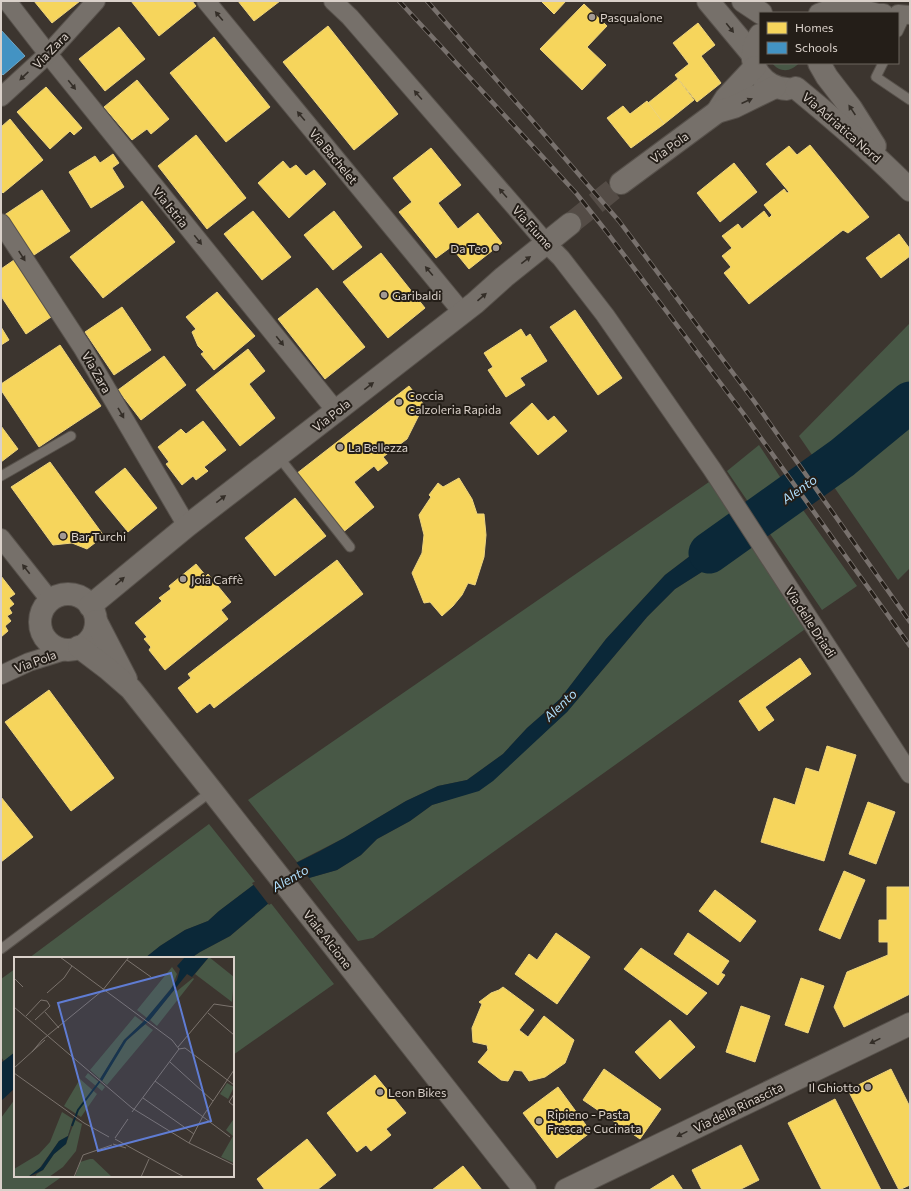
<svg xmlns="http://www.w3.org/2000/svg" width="911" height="1191" font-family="Commissioner,sans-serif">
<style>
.green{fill:#485846}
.water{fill:#0b2838}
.pier{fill:#3c352f}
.homes{fill:#f6d55c;stroke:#eed47d}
.schools{fill:#4393c3;stroke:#70a6c5}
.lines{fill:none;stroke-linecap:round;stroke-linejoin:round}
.river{stroke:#0b2838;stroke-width:41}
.secondary-tunnel{stroke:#544c46;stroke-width:22;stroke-dasharray:22 11;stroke-linecap:butt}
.lane-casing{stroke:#57514b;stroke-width:11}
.street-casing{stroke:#57514b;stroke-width:20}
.secondary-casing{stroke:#57514b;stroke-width:24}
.lane{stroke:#76706a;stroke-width:9}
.street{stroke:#76706a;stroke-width:18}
.secondary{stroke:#76706a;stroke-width:22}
.rail-casing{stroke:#78716d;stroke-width:4.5}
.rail{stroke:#241e18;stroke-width:3;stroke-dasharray:9;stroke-linecap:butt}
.oneway{fill:#342e28}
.poi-dot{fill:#a39a94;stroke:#241e18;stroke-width:1.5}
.labels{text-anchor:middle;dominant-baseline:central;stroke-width:4;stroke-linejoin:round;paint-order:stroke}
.poi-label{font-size:12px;fill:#dad1ca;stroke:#241e18;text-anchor:start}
.street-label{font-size:12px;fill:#dad1ca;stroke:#241e18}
.water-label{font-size:13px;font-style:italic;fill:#b0dffd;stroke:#241e18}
.inset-river{fill:none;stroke:#0b2838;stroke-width:2}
.inset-road{fill:none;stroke:#7b736d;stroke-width:1}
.view{fill:#5f7cd3;fill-opacity:0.15;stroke:#5f7cd3;stroke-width:2}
.inset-edge{fill:none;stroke:#dad1ca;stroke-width:2}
</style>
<rect width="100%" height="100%" fill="#3c352f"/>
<!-- green -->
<g class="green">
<path d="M772 63H799C791 72 780 73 772 63Z"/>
<polygon points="910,323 910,568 898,580 799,436"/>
<polygon points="759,445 786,486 857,586 822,610 727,471"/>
<polygon points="709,482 736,521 665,575 606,639 560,699 527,728 503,754 467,780 438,786 406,801 344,838 297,862 248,800"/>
<polygon points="748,540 808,627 373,938 358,941 309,878 337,870 361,855 377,839 410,821 432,805 453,798 537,739 567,712 647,617 675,589 716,563"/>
<polygon points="209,824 256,883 219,911 208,921 185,930 160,946 145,958 29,958"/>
<polygon points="270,902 334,984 233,1055 233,958 191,958 200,952 230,936"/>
<polygon points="15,969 15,1052 4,1061 1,1057 1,979"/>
<polygon points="15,1099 15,1176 63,1176 43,1190 1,1190 1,1118"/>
</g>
<!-- water -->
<g class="water">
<polygon points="786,486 802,507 780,516 765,526 754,510"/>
<polygon points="736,521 748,540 716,563 675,589 647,617 567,712 493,781 479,791 432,805 410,821 377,839 361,855 337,870 309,878 270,902 230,936 200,952 191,958 145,958 160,946 185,930 208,921 219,911 256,883 320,851 344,838 406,801 438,786 467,780 503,754 527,728 560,699 606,639 665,575"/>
<polygon points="15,1052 15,1088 1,1101 1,1063"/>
</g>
<!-- pier -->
<polygon class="pier" points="295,861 310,879 269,905 252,883"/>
<!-- homes -->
<g class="homes">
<polygon points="34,1 80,1 52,23"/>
<polygon points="131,1 192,1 196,6 159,36"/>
<polygon points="238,1 280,1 254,21"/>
<polygon points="541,1 566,1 554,14"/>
<polygon points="584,4 607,26 587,47 606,65 582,90 540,49"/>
<polygon points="698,23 715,45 701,56 721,83 697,102 675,75 689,64 673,43"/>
<polygon points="328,26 398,114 354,150 283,62"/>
<polygon points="119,27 145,59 105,91 79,59"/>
<polygon points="214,37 270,107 226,142 170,73"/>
<polygon points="678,79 694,100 664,124 648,103"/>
<polygon points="137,80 169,119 151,134 147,129 132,140 104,107"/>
<polygon points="46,87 82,128 74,135 70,131 50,149 17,112"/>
<polygon points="647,101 664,124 631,148 607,118 623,106 630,114"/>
<polygon points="10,119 43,160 3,193 1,191 1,127"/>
<polygon points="196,135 246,198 207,229 158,166"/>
<polygon points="810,145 869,217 848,233 843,230 749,304 724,273 731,267 722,256 732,248 722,236 738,224 742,229 764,211 769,218 772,215 764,205 784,189 787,193 789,192 766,164 789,146 797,155"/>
<polygon points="431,148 461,185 438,203 458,229 478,213 502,243 469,269 451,247 436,258 399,212 412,202 393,178"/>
<polygon points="113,154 119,163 112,168 124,187 91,208 69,172 95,156 100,163"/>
<polygon points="283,161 290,169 296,165 306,176 314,170 326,184 289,218 258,183"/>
<polygon points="734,163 757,192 720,222 697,193"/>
<polygon points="42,190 70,231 31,257 3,216"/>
<polygon points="142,201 175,242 103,298 70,257"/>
<polygon points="253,211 291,257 262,280 224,234"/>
<polygon points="334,211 362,247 333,270 304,235"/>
<polygon points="899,234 910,249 910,256 881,278 866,258"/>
<polygon points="381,253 425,308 388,338 343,282"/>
<polygon points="14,260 51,317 26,334 1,296 1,269"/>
<polygon points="317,288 365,347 325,379 278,319"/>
<polygon points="217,292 255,336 214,370 201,354 204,352 198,346 192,332 196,329 186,317"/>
<polygon points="122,307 151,350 114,375 85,332"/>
<polygon points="575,310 622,378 598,395 550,327"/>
<polygon points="1,327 9,340 1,345"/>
<polygon points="521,329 526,337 530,334 547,361 520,378 525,385 506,397 488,370 493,367 484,353"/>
<polygon points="60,345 101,406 39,447 1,390 1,384"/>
<polygon points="248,349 265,371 249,384 275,418 240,446 196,390"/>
<polygon points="164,356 186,385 141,420 118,390"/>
<polygon points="409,386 424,405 407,439 383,457 388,463 378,471 374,466 354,482 374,507 342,533 296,474"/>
<polygon points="532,403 548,421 554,416 567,431 538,455 510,423"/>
<polygon points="203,421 226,450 204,467 208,471 196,480 193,476 182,485 166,464 169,462 158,447 181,429 186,434"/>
<polygon points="1,426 18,449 1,462"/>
<polygon points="50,462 104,536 87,549 72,543 53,545 11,487"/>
<polygon points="125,468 157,508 128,532 95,492"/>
<polygon points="459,478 472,499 477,514 484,514 486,535 484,557 475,585 468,583 462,595 453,606 442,616 430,602 424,603 412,573 422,553 424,535 419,515 431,497 429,495 438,483 443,487"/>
<polygon points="295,498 326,536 275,576 245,538"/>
<polygon points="337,560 363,594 214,708 210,703 197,713 178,688 191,678 188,674"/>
<polygon points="196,564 206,576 208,574 231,602 221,610 228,619 165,670 149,650 151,647 144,639 147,637 135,623 162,601 159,598 171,589 169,586"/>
<polygon points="1,576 15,594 9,598 14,604 9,608 12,613 7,616 11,621 5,626 8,631 1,637"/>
<polygon points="800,658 811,674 765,707 774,720 759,731 739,701"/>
<polygon points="49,690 114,778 71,811 5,722"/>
<polygon points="827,746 856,755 824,861 761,842 774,798 795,805 806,768 819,772"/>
<polygon points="1,797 33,837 1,862"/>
<polygon points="868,802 895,812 876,864 849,854"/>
<polygon points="844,871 865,880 840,939 819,930"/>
<polygon points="887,887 910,887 910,994 844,1027 834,1007 847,972 888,955 888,942 879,942 879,920 887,920"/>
<polygon points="715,890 756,921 740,942 699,911"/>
<polygon points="556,933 590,957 557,1004 515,974 529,954 537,960"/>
<polygon points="688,933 729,961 721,973 725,975 718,985 674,954"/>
<polygon points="641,948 707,993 687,1015 624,969"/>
<polygon points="801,978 824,986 808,1033 785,1025"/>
<polygon points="503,987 534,1010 519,1030 528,1037 544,1016 574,1040 565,1063 545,1077 529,1081 522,1071 514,1070 508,1081 501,1080 478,1062 488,1050 487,1045 473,1042 472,1028 482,1004 479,1002 491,993 499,990"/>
<polygon points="741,1006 770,1016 755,1062 726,1052"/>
<polygon points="670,1020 695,1047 660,1079 635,1052"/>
<polygon points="604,1069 661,1109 640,1139 583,1100"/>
<polygon points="891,1069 910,1107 910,1185 899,1190 848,1090"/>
<polygon points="375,1075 406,1113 386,1129 391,1135 371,1151 366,1145 357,1152 327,1113"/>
<polygon points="558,1087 591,1132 557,1158 523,1113"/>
<polygon points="835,1099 881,1190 822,1190 788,1123"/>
<polygon points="307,1139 336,1175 317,1190 265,1190 257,1179"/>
<polygon points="741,1145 759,1180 739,1190 702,1190 692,1170"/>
<polygon points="463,1166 482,1190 432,1190"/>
<polygon points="673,1175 683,1190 649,1190"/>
</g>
<!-- schools -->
<polygon class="schools" points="1,30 25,56 3,75 1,73"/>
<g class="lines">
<!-- river -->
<polyline class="river" points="709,553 842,458 910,402"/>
<!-- secondary-tunnel -->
<polyline class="secondary-tunnel" points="570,224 621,183"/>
<!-- lane casing -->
<g class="lane-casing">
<g id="lane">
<polyline points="898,32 906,15"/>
<polyline points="883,63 876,77 910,100"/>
<polyline points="278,456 350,547"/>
<polyline points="1,476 71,436"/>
<polyline points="1,949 212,791"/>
</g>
</g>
<!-- street casing -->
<g class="street-casing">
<g id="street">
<polyline points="7,1 48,54 336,411"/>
<polyline points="206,1 462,312"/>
<polyline points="333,1 350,17 547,244 561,258 605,315 712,469 910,774"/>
<polyline points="818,13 843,4 878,13 884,13"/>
<polyline points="898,14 910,15"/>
<polyline points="1,97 48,54 96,1"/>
<polyline points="1,223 82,347 187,526"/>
<polyline points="1,538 50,600"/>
<polyline points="1,675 29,662 71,649"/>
</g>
</g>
<!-- secondary casing -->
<g class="secondary-casing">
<g id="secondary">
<polyline points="708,1 753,55"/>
<polyline points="743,1 761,13"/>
<path d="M760 35C758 38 756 41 755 44 746 66 765 88 787 89"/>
<polyline points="819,63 827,77 851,108 875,146"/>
<path d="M796 88C835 120 874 153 910 190"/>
<polyline points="717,112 726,98 755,67"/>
<polyline points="621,183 717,112 734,107 775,87"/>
<circle cx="68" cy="622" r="28"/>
<polyline points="90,606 187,526 336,411 475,303 504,277 570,224"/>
<polyline points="96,621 126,679"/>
<polyline points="79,647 108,669 131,689 212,791 525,1190"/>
<polyline points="566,1190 910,1024"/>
</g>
</g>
<!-- lane -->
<use href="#lane" class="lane"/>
<!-- street -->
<use href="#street" class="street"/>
<!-- secondary -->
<use href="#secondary" class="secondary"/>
<!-- rail casing -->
<g class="rail-casing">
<g id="rail">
<polyline points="399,1 448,54 576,193 606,231 743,413 910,646"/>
<polyline points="427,1 531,119 619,221 754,401 910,622"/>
</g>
</g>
<!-- rail -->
<use href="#rail" class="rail"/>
</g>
<!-- one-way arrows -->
<defs><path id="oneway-solid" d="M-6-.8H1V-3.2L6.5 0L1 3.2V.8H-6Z"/></defs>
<g class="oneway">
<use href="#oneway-solid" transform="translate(219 16) rotate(-130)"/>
<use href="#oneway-solid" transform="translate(730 28) rotate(51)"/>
<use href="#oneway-solid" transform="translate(24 76) rotate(137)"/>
<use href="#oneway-solid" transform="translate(72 85) rotate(51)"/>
<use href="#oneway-solid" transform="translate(418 95) rotate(-131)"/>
<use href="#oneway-solid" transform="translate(747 101) rotate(-24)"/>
<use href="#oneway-solid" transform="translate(852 110) rotate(-124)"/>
<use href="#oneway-solid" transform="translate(301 116) rotate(-130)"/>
<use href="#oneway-solid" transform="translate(503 193) rotate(-131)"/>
<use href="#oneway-solid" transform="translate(198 240) rotate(51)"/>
<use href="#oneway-solid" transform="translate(22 256) rotate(57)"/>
<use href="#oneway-solid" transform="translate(526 260) rotate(-38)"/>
<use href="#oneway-solid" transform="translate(429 271) rotate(-130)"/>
<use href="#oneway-solid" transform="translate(482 297) rotate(-41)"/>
<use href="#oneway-solid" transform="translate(280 341) rotate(51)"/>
<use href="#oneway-solid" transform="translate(369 386) rotate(-38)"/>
<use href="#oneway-solid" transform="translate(121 413) rotate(60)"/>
<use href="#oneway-solid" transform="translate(221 499) rotate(-38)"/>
<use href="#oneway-solid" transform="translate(26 569) rotate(-128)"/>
<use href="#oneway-solid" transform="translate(120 581) rotate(-41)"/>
<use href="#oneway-solid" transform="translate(875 1041) rotate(154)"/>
<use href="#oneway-solid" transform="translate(682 1134) rotate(154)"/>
</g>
<!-- markers -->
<g class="poi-dot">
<circle cx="592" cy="17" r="4"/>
<circle cx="496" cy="248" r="4"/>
<circle cx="384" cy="295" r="4"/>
<circle cx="399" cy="402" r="4"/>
<circle cx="340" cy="447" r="4"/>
<circle cx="63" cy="536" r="4"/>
<circle cx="183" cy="579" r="4"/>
<circle cx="868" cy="1087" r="4"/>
<circle cx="380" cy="1092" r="4"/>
<circle cx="539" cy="1121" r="4"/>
</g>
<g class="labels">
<!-- poi labels -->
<g class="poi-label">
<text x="600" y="17">Pasqualone</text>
<text x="488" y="248" text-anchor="end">Da Teo</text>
<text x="392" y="295">Garibaldi</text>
<text x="407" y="395">Coccia<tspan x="407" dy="14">Calzoleria Rapida</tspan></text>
<text x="348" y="447">La Bellezza</text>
<text x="71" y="536">Bar Turchi</text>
<text x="191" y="579">Joia Caffè</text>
<text x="860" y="1087" text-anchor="end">Il Ghiotto</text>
<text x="388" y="1092">Leon Bikes</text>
<text x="547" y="1114">Ripieno - Pasta<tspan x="547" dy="14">Fresca e Cucinata</tspan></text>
</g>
<!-- street labels -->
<g class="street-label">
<text transform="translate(50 50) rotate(-46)">Via Zara</text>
<text transform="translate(842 127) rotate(41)">Via Adriatica Nord</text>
<text transform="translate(669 147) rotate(-36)">Via Pola</text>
<text transform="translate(334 156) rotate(50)">Via Bachelet</text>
<text transform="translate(171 207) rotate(51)">Via Istria</text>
<text transform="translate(533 227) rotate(48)">Via Fiume</text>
<text transform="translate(97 372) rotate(60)">Via Zara</text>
<text transform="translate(331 415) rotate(-38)">Via Pola</text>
<text transform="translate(811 622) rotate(57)">Via delle Driadi</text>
<text transform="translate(35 661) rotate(-20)">Via Pola</text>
<text transform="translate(328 939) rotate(52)">Viale Alcione</text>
<text transform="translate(738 1107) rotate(-26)">Via della Rinascita</text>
</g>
<!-- water labels -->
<g class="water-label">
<text transform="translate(799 489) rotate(-35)">Alento</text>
<text transform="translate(560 705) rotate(-44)">Alento</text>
<text transform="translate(290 878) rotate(-30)">Alento</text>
</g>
</g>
<!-- overview -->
<g transform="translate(14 957)">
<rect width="220" height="220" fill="#3c352f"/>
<path d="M195 0 220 20 218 45 181 17ZM158 10 163 17 158 30 133 61 123 53ZM179 21 180 22 143 69 136 63 161 32 163 34ZM121 59 129 65 110 83 86 122 76 113ZM131 67 139 73 93 128 88 124 109 87ZM74 116 91 130 88 134 71 120ZM66 122 83 137 67 160 50 149ZM213 126 220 130 214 142 206 137ZM48 155 59 162 54 179 45 184 25 212 14 220H0V212L25 197 36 185ZM61 163 68 167 62 194 49 210 35 220H21L23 217 18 220 29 213 40 197 52 187ZM219 163 220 164V206L207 200 219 179 212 173ZM76 202H79L98 220H61L66 205Z" fill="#485846"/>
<path d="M171 0H195L178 20 173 17 136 63 113 83 88 124 86 122 110 83 129 65 156 33 163 23 166 12 163 9ZM59 162 52 187 40 197 29 213 14 220 27 210 45 184 54 179Z" fill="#0b2838"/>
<path class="inset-river" d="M58 169 64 153 86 124"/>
<path class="inset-road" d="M46 0 158 83 165 92 171 91M113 3 137 20M0 21 9 30M33 36 50 21 58 9M0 50 118 151 175 186 220 208M31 55 45 71M194 56 220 78M12 59 27 43 33 44 36 49 21 63M164 90 200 47 220 50M171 91 220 128M18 95 28 83 88 34 115 0M156 105 199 144M0 111 31 83M0 116 70 166 95 180M141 124 216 180M220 137 215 145 220 149M129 141 180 177M118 155 165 92M101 181 114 162M101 182 170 220M175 186 189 159 220 113M99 187 112 191M60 220 69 198 98 188M127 220 135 202"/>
<path class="view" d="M157 16 197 164 84 194 44 46Z"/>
<rect width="220" height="220" class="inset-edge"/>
</g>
<!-- border -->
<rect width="911" height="1191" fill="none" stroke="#dad1ca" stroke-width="4"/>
<!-- legend -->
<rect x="759" y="12" width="140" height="52" fill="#241e18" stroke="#6d665f"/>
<rect x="767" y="22" width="20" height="12" fill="#f6d55c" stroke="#6d665f"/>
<text x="795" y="32" font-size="12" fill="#dad1ca">Homes</text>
<rect x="767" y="42" width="20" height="12" fill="#4393c3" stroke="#6d665f"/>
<text x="795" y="52" font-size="12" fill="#dad1ca">Schools</text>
</svg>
